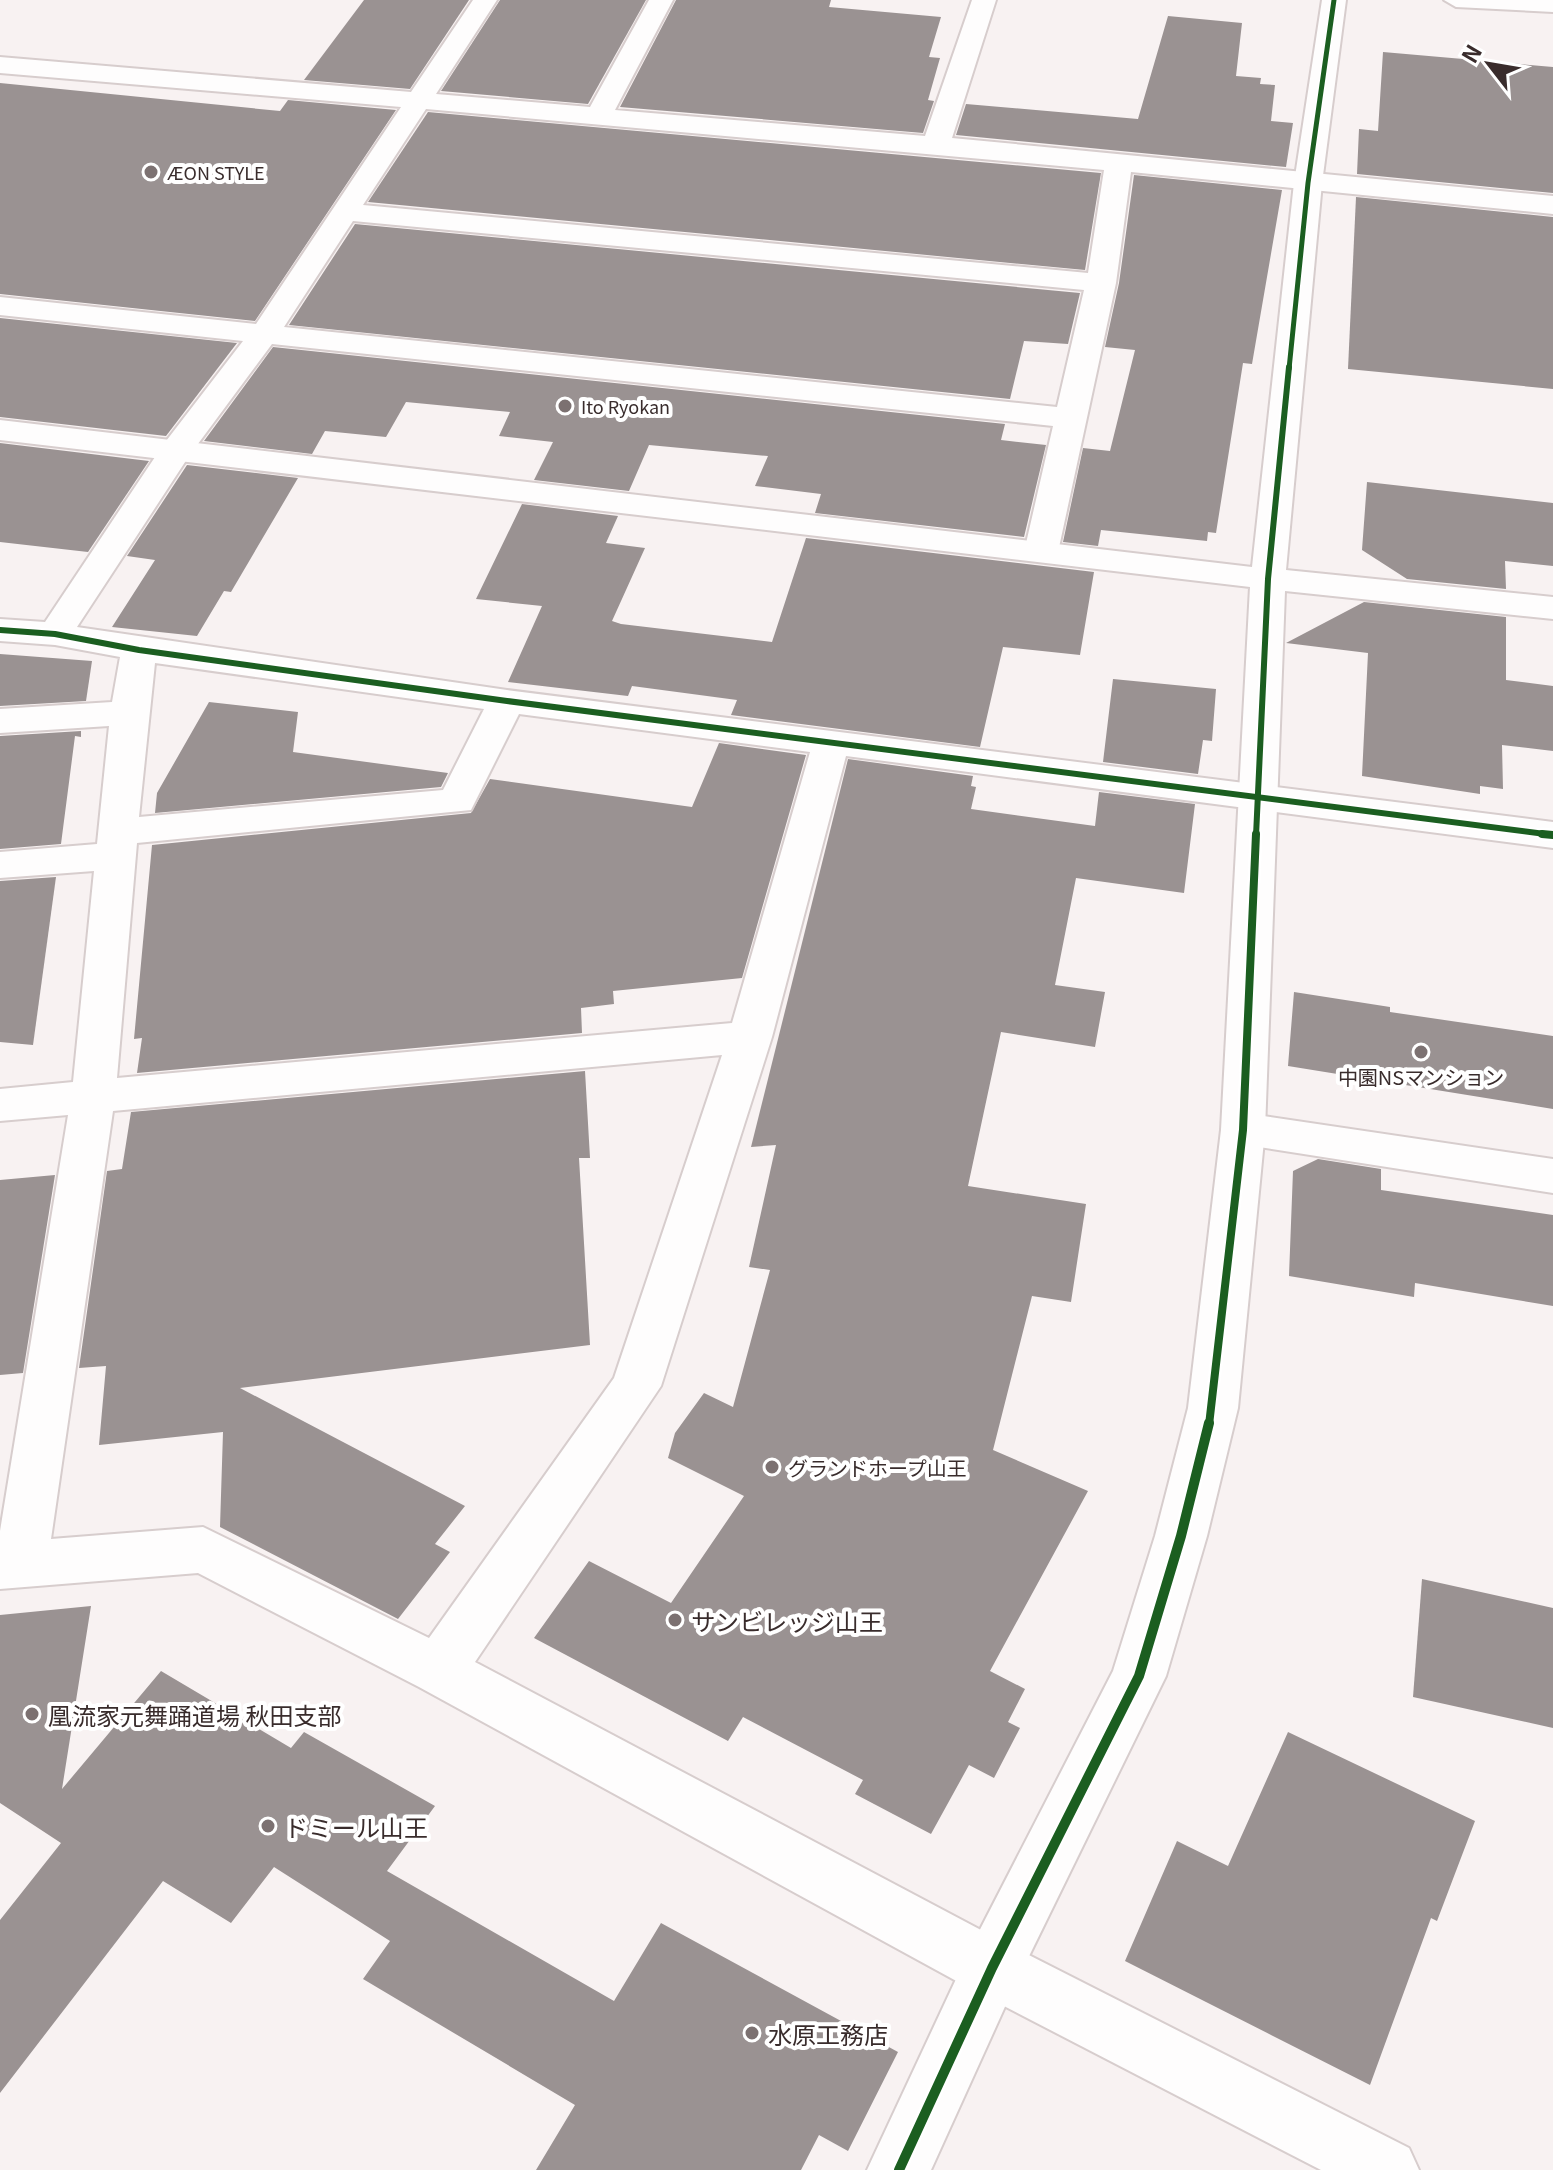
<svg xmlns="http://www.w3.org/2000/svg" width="1553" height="2170" font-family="Georgia,'Noto Sans JP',serif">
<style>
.building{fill:#9a9292}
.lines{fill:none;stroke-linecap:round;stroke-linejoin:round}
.minor-casing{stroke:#d7cdcd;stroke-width:4}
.tertiary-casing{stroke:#d7cdcd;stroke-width:4}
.minor{fill:#fefdfd;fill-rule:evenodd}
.tertiary{fill:#fefdfd;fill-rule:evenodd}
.cycleway-far3-casing{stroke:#fff;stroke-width:8}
.cycleway-far2-casing{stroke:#fff;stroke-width:10}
.cycleway-far1-casing{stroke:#fff;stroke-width:13}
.cycleway-casing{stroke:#fff;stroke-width:15}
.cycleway-far3{stroke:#1b5e20;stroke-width:5}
.cycleway-far2{stroke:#1b5e20;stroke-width:6}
.cycleway-far1{stroke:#1b5e20;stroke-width:8}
.cycleway{stroke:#1b5e20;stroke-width:10}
.poi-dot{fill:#7c7171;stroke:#fff;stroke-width:3}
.labels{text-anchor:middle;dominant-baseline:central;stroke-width:8;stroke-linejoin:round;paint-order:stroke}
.far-poi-label{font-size:18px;fill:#392c2c;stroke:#fff;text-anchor:start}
.poi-label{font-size:20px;fill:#392c2c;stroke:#fff}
.near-poi-label{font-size:24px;fill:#392c2c;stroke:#fff;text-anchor:start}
</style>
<rect width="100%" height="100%" fill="#f8f2f2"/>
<!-- building -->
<g class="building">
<polygon points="364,0 469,0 410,89 304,80"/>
<polygon points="500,0 646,0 588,104 441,91"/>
<polygon points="676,0 831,0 829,7 941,17 929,57 940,58 928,100 934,101 923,133 620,107"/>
<polygon points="1168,16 1242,23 1236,76 1261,78 1260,84 1275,85 1271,121 1293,123 1286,167 956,135 966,104 1138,119"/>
<polygon points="1383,52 1553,67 1553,193 1357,174 1359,129 1378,131"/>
<polygon points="0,83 280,111 288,100 396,110 255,321 0,294"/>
<polygon points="428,112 1101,173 1085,270 368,202"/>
<polygon points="1134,175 1282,190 1252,364 1243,363 1216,533 1208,532 1207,541 1101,530 1098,546 1063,542 1083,448 1110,451 1135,350 1105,347 1119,283"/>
<polygon points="1356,197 1553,217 1553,389 1348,369"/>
<polygon points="355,224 1080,293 1068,344 1024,341 1010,399 289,325"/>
<polygon points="0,318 237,343 166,436 0,417"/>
<polygon points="273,347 1005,424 1001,440 1046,445 1024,537 815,513 821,494 755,486 768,456 649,445 629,491 534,480 553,442 499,436 510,412 406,402 386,437 325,431 312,454 204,441"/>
<polygon points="0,443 149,461 88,552 0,542"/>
<polygon points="187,465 298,478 231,592 224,591 197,636 112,627 155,560 127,556"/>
<polygon points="1367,482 1553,503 1553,566 1505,561 1506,589 1407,579 1362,550"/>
<polygon points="522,504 618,516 606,543 645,548 612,621 621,624 772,642 806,538 1094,572 1080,655 1003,647 980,747 731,715 737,700 632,686 628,696 508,682 542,606 476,599"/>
<polygon points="1364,602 1506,617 1506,680 1553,686 1553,751 1502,745 1503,789 1480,786 1480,794 1362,776 1368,653 1286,643"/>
<polygon points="0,654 92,661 86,701 0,706"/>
<polygon points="1113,679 1216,689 1212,741 1203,740 1198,774 1103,762"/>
<polygon points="209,702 298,712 293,752 448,773 441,787 155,813 157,793"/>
<polygon points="81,731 81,737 75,736 61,844 0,849 0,736"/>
<polygon points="719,743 806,755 742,978 613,991 614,1004 581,1008 582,1033 137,1073 142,1038 134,1039 152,845 471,813 490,779 692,807"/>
<polygon points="848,759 973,776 971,786 976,787 971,809 1095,826 1099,792 1195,804 1184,893 1076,878 1055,985 1105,992 1095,1047 1001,1032 968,1186 1086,1204 1071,1302 1032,1296 993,1450 1088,1491 990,1671 1025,1689 1008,1722 1020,1728 994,1778 969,1765 931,1834 855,1794 863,1780 743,1717 728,1741 534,1638 589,1561 671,1603 744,1496 668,1458 675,1433 704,1393 733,1407 770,1270 749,1267 776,1145 751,1147"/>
<polygon points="56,877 33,1045 0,1042 0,881"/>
<polygon points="1294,992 1390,1007 1390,1012 1553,1036 1553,1109 1288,1066"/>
<polygon points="585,1071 590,1158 579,1158 590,1345 240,1388 465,1506 435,1544 450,1552 398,1619 220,1527 223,1432 99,1445 106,1366 79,1368 107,1171 122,1169 131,1112"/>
<polygon points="1318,1159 1381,1169 1381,1190 1553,1215 1553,1306 1415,1283 1414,1297 1289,1276 1293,1171"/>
<polygon points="55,1175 23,1373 0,1375 0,1180"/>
<polygon points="1422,1579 1553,1608 1553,1728 1413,1697"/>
<polygon points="91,1606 62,1789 161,1671 291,1748 304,1732 435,1806 387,1871 614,2001 661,1923 898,2052 848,2151 819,2135 801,2170 536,2170 575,2105 363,1979 390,1941 274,1867 231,1923 163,1881 0,2093 0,1920 61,1843 0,1803 0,1615"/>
<polygon points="1288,1732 1475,1821 1437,1921 1431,1918 1370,2085 1125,1961 1177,1841 1228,1866"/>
</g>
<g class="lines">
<!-- minor casing -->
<g class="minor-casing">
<g id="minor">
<path d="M473 0H497L436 94 590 107 649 0H673L615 110 925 136 972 0H996L952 138 1553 196V214L1131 172 1116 283 1058 552 1053 559 1041 562 1029 559 1024 552 1053 426 272 344 189 456 77 627 507 690 1553 822V848L846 756 772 1037 661 1386 475 1662 1013 1947 1409 2148 1419 2170H1321L971 1989 419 1687 198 1573 0 1589V1531L68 1115 0 1121V1089L73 1082 94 871 0 878V852L97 844 109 726 0 733V709L112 702 120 657 55 645 0 641V619L45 622 163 445 243 341 0 315V297L256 324 401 107 0 73V57L411 92ZM426 109 1104 170 1088 273 363 205ZM353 221 1084 290 1057 407 284 327ZM155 663 484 709 443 790 139 817ZM519 714 810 752 732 1023 117 1078 137 843 471 810ZM722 1055 614 1378 429 1638 203 1527 51 1539 113 1111Z"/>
<polygon points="1444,0 1553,0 1553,12 1456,7"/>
<polygon points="1243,1113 1553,1159 1553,1193 1227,1142 1221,1130 1227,1118"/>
</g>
</g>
<!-- tertiary casing -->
<g class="tertiary-casing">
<polygon id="tertiary" points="1322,0 1346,0 1322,183 1286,570 1553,597 1553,619 1285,591 1265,1130 1238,1408 1207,1536 1166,1676 1013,1989 931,2170 867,2170 971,1947 1113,1671 1155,1536 1188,1408 1221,1130 1250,587 0,440 0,420 1252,567 1294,183"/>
</g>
<!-- minor -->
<use href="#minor" class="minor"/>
<!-- tertiary -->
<use href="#tertiary" class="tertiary"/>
<!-- cycleway-far3 casing -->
<g class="cycleway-far3-casing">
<polyline id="cycleway-far3" points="1289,369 1308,183 1334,0"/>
</g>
<!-- cycleway-far2 casing -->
<g class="cycleway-far2-casing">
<g id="cycleway-far2">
<polyline points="0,630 55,634 139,650 507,701 1553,835"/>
<polyline points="1256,836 1268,579 1289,367"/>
</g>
</g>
<!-- cycleway-far1 casing -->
<g class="cycleway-far1-casing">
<g id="cycleway-far1">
<polyline points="1542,834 1553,835"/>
<polyline points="1209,1425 1243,1130 1256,834"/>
</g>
</g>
<!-- cycleway casing -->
<g class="cycleway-casing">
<polyline id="cycleway" points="899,2170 992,1968 1139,1676 1181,1536 1209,1423"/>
</g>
<!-- cycleway-far3 -->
<use href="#cycleway-far3" class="cycleway-far3"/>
<!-- cycleway-far2 -->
<use href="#cycleway-far2" class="cycleway-far2"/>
<!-- cycleway-far1 -->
<use href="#cycleway-far1" class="cycleway-far1"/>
<!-- cycleway -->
<use href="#cycleway" class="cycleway"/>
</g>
<!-- markers -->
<g class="poi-dot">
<circle cx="151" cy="172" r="8"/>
<circle cx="565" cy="406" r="8"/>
<circle cx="1421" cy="1052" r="8"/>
<circle cx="772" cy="1467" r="8"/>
<circle cx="675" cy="1620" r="8"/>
<circle cx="32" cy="1714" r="8"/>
<circle cx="268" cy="1826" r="8"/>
<circle cx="752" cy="2033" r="8"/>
</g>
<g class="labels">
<!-- far-poi labels -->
<g class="far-poi-label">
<text x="167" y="172">ÆON STYLE</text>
<text x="581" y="406">Ito Ryokan</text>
</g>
<!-- poi labels -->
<g class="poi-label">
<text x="1421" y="1076">中園NSマンション</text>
<text x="788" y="1467" text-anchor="start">グランドホープ山王</text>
</g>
<!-- near-poi labels -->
<g class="near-poi-label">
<text x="691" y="1620">サンビレッジ山王</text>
<text x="48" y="1714">凰流家元舞踊道場 秋田支部</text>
<text x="284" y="1826">ドミール山王</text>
<text x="768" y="2033">水原工務店</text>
</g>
</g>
<!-- north arrow -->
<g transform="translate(1489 64) rotate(301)" stroke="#ffffff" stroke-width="6" paint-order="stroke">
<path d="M0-6L14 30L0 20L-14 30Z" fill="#392c2c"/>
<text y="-12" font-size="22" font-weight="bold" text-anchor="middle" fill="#392c2c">N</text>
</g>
</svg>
